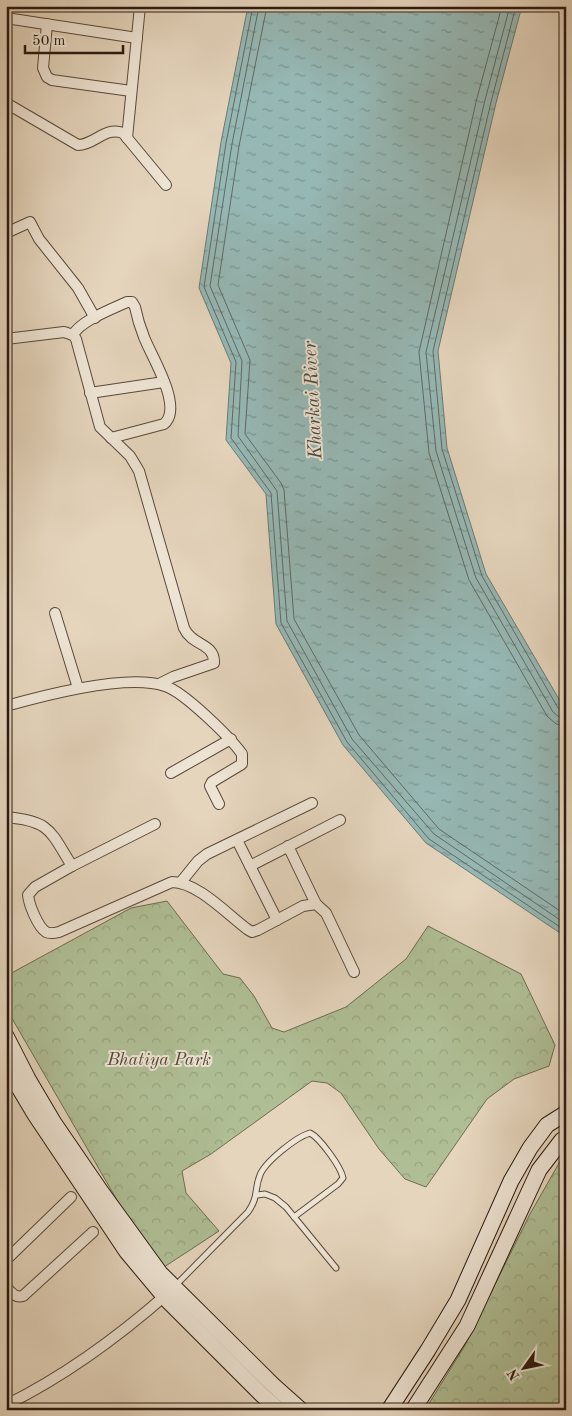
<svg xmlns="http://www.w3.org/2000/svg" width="572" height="1416" font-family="'Old Standard TT',serif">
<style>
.park{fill:url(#park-crowns);stroke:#6c6c52}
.water{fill:url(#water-ripples);stroke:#6b7973}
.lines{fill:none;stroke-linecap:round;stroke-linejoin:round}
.shore{stroke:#606962;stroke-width:1}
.lane-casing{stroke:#59493b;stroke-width:7}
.street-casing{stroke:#59493b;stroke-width:12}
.secondary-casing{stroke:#2a1a10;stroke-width:17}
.lane{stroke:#eee4d4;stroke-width:5}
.street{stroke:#eee4d4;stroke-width:10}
.secondary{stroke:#eee4d4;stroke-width:15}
.labels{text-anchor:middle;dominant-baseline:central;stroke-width:4;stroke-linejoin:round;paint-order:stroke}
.park-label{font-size:18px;font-style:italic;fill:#524b38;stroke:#eee4d4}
.water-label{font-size:19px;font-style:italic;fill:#4a4942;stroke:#eee4d4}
</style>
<defs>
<pattern id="park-crowns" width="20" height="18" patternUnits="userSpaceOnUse" patternTransform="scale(1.25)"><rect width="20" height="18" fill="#afbe95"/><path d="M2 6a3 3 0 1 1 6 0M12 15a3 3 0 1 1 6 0" fill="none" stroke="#97a37f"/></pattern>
<pattern id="water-ripples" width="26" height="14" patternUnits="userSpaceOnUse" patternTransform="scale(1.25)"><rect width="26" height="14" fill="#96b8b5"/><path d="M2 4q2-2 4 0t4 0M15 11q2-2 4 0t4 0" fill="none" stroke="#7b9592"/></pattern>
</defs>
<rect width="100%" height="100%" fill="#e5d5bd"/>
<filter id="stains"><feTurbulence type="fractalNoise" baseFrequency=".004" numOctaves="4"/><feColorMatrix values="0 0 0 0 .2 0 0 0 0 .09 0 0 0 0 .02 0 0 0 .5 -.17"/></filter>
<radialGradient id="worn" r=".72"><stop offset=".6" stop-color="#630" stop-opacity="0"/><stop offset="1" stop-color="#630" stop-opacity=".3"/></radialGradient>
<!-- park -->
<g class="park">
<polygon points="167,901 223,974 240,978 254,996 272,1028 284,1032 346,1007 406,959 428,926 521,974 555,1045 549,1066 514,1079 487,1099 426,1187 405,1179 379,1149 341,1093 327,1083 312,1081 211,1154 182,1171 186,1193 219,1231 158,1271 6,1008 6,976 131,908"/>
<polygon points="566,1151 566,1410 425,1410 464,1347 530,1214"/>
</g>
<!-- water -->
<polygon class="water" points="248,6 522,6 496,103 438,351 447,448 486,574 563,706 566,708 566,937 426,843 343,745 276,624 266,494 226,440 231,363 199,288 221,142"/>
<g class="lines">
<!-- shore -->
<g class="shore">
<polyline points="253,6 226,143 204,287 236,362 231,438 271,493 281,623 347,742 429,839 566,931"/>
<polyline points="259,6 232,144 210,286 242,361 238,436 277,491 287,621 352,739 434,834 566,924"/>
<polyline points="267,6 239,146 218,285 250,360 245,434 281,483 284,490 294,619 359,735 439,829 566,915"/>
<polyline points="502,6 477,98 419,352 429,453 469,580 547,716 556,724 566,726"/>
<polyline points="510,6 485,100 426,352 436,451 476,578 553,712 559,717 566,718"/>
<polyline points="516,6 491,102 433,351 442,449 482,576 558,708 562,711 566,712"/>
</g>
<!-- lane casing -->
<g class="lane-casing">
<g id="lane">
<polyline points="257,1195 265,1194 275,1198 286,1207 336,1268"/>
<path d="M176 1285 248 1212C259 1196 254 1190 260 1175 265 1162 296 1137 310 1133 320 1138 341 1167 343 1178L338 1184 294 1217"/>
</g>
</g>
<!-- street casing -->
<g class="street-casing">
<g id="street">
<polyline points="6,18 137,38"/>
<polyline points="47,24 43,68 47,77 52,80 131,91"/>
<path d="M6 103 78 145C95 145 105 126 123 133L166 185"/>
<polyline points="127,138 140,6"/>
<polyline points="6,233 30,222 39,239 78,288 95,318"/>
<path d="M73 335C80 321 112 309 127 302H132L135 307C137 317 140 327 144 337 151 356 184 407 164 424L111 438"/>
<path d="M6 339 64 332 73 335 76 339 100 427 130 456 139 471 184 628C192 646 215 643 214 663L211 664 173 677 159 684"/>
<polyline points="90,393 164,382"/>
<polyline points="55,613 78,688"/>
<path d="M6 706C45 695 127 673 165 686 184 692 230 737 242 754V764L212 782 210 786 219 804"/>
<polyline points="171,773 231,739"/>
<path d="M6 817C51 821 50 831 72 866L35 887 28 895C29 905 38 927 46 932 50 934 55 933 59 932L172 882C197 882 227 914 247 929L252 932 258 930 303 906 316 904 326 913 354 972"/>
<polyline points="237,840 277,920"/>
<polyline points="288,846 316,904"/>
<polyline points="72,866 155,824"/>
<polyline points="250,866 340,820"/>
<polyline points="181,882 198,861 207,854 312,803"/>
<polyline points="6,1260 71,1197"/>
<path d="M6 1287C12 1293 15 1298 23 1296L93 1232"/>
<path d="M6 1405C65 1376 118 1337 167 1294"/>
</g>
</g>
<!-- secondary casing -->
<g class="secondary-casing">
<g id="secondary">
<polyline points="6,1036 28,1079 54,1123 102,1193 160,1273 273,1385 301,1410"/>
<polyline points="6,1066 34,1113 127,1252 168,1301 262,1395 279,1410"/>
<polyline points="389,1410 428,1350 458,1300 511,1181 530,1148 547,1125 566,1113"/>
<polyline points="413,1410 467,1326 539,1170 562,1140 566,1138"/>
</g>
</g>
<!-- lane -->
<use href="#lane" class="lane"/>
<!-- street -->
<use href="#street" class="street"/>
<!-- secondary -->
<use href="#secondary" class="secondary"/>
</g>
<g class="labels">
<!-- park labels -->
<g class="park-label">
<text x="159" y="1060">Bhatiya Park</text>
</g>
<!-- water labels -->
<g class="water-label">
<text transform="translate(314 400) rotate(-93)">Kharkai River</text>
</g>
</g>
<!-- margin -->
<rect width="572" height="1416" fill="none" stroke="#e5d5bd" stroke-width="25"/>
<rect x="8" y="8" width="557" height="1401" fill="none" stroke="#2a1a10" stroke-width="2.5"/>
<rect x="12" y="12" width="547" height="1391" fill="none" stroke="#2a1a10"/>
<!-- north arrow -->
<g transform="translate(524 1368) rotate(237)" stroke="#eee4d4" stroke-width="4" paint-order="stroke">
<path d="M0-4L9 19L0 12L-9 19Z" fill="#2a1a10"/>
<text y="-8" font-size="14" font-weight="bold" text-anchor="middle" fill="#2a1a10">N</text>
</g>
<!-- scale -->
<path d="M25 45v8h98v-8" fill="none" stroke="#2a1a10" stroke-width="2.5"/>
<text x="32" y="45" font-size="15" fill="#2a1a10" stroke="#eee4d4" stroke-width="4" paint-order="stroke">50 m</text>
<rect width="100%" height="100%" filter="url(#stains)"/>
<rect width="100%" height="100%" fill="url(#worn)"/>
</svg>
